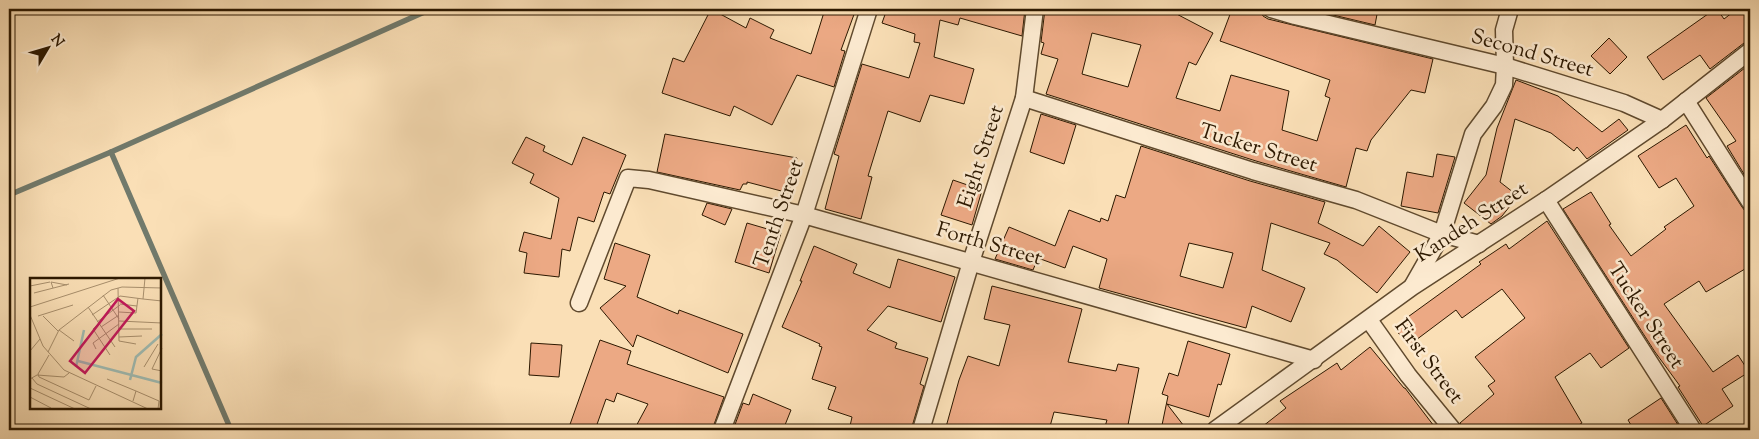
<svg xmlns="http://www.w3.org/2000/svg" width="1759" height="439" font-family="'Sorts Mill Goudy',serif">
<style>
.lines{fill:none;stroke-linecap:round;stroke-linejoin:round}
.stream{stroke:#717a6c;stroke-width:5.5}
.building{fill:#eca984;stroke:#2c1800;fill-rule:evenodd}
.minor-casing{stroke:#604a2e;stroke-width:19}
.minor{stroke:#fcead0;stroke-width:16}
.labels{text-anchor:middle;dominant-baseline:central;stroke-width:5;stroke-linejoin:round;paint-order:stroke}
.street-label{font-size:21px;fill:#2c1800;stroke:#fcead0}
.inset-river{fill:none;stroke:#9fbcb4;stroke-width:2.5}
.inset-road{fill:none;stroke:#a88f6d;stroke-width:1}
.view{fill:#c2185b;fill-opacity:0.15;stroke:#c2185b;stroke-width:2.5}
.inset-edge{fill:none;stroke:#2c1800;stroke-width:2.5}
</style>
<rect width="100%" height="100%" fill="#fadfb6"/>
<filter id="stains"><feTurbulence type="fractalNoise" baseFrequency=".004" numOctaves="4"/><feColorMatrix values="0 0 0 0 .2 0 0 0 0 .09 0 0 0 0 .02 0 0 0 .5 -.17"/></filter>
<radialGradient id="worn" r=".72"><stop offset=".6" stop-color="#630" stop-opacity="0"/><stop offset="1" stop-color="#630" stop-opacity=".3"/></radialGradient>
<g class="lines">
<!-- stream -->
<g class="stream">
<polyline points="111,152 231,430"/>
<polyline points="9,195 111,152 431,9"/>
</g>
</g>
<!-- building -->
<g class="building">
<polygon points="711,9 746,28 750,18 774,30 770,38 811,54 825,9 856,9 841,50 845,51 834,87 797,75 772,125 734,106 730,116 662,93 673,58 684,62"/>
<polygon points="887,9 1025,9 1022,36 960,18 958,25 940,20 934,57 974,69 964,104 930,95 920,122 888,111 868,176 872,177 861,219 825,209 839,156 834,154 862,64 909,78 920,43 914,42 915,34 882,23"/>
<path d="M1045 9H1167L1213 33 1196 65 1189 62 1176 98 1220 111 1231 75 1289 91 1282 130 1317 141 1330 98 1325 96 1330 80 1220 41 1232 9H1261L1263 16 1268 19 1433 59 1425 93 1411 90 1371 140 1367 151 1356 148 1346 187 1256 161 1046 94 1058 59 1041 54 1044 43 1041 42ZM1092 33 1141 45 1128 87 1082 74Z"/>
<polygon points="1308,9 1378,9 1375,25"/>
<polygon points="1715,9 1717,9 1724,19 1737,9 1750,9 1750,41 1744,43 1710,69 1700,55 1663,80 1647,57"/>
<polygon points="1609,38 1627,57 1610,74 1591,56"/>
<polygon points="1750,64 1750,184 1727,146 1736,141 1706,98"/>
<polygon points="1516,80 1558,96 1602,132 1619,119 1628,130 1587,159 1577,147 1574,151 1551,133 1515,119 1500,182 1518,196 1502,216 1491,224 1464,203 1486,175 1497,128"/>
<polygon points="1041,114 1076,125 1064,164 1030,152"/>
<polygon points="1686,125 1707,158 1709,156 1742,207 1745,211 1750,212 1750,266 1706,292 1699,281 1664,304 1713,372 1738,355 1749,372 1722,389 1733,406 1703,426 1678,387 1680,386 1655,352 1563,209 1591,192 1611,224 1609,225 1631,256 1666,229 1664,227 1694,206 1676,178 1659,188 1638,156"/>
<polygon points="665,134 797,158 789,193 747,182 747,184 743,184 740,190 657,172"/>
<polygon points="526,137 545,146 543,151 572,165 583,137 626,155 610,194 604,192 594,222 578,217 570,251 562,249 559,277 524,273 527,253 519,251 524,232 551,239 559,198 530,183 534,174 512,163"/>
<path d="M1141 146 1250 181 1325 202 1318 223 1363 246 1379 226 1410 252 1377 293 1337 260 1324 254 1330 243 1271 223 1262 270 1305 288 1291 322 1252 306 1246 328 1099 288 1107 259 1073 246 1065 268 1038 258 1033 270 995 259 1009 227 1055 246 1069 210 1100 222 1101 218 1108 221 1116 195 1125 198ZM1189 243 1233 253 1223 288 1180 276Z"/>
<polygon points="1437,154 1455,157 1438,213 1401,206 1407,172 1433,177"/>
<polygon points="953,180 982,190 972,225 941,215"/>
<polygon points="707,203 732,209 725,225 702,215"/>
<polygon points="1547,221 1629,348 1601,368 1590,353 1555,377 1582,423 1570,430 1463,430 1460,423 1494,394 1488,386 1495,381 1475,357 1525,318 1502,289 1462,318 1456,310 1408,346 1394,327 1481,264 1479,262 1506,244 1509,249"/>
<polygon points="747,223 781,233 769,273 735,262"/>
<polygon points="615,243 650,255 637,297 678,314 679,310 743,334 728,373 637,335 633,347 600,308 626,286 604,279"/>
<polygon points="814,246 857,264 853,273 890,288 898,259 955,277 941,322 888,306 867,330 897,343 895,348 928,358 920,384 924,386 911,430 866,430 850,426 852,417 828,409 836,387 812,379 822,347 819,346 820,344 782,327 802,281 800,281"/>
<polygon points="992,286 1082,309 1068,362 1116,371 1118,364 1139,368 1127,430 1104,430 1107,420 1054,412 1049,430 956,430 946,427 959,380 968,356 999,366 1010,325 984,319"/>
<polygon points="600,340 631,351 627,364 724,397 712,430 634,430 648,404 617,393 614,402 606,399 595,430 568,430"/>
<polygon points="1188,341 1230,354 1221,385 1218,384 1209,417 1167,404 1187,430 1161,430 1168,396 1162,394 1169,373 1178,376"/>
<polygon points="531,343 562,345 559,377 529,375"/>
<polygon points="1370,347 1404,388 1405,388 1437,430 1258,430 1286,408 1280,401 1337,363 1341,370"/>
<polygon points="753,394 791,410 783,430 733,430 743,403 749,405"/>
<polygon points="1661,398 1680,428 1677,430 1634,430 1628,420"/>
</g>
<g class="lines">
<!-- minor casing -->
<g class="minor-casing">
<g id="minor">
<polyline points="1271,9 1295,16 1505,66 1624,103 1662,120"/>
<polyline points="1024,98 1253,171 1356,200 1442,234 1479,244"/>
<polyline points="1686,101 1750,202"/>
<polyline points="1546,200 1693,430"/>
<polyline points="1413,285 1442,234 1473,134 1494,106 1504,85 1505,66 1504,30 1510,9"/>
<polyline points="579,303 628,178 649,180 804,215 1314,360"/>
<polyline points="1369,320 1408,375 1453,430"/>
<polyline points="722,430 804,215 869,9"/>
<polyline points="921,430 971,262 1024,98 1035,9"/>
<polyline points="1215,430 1412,287 1546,200 1662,120 1750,51"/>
</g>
</g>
<!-- minor -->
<use href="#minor" class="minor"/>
</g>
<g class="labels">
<!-- street labels -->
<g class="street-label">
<text transform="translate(1532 54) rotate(16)">Second Street</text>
<text transform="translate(1258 149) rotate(17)">Tucker Street</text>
<text transform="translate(982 157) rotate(-72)">Eight Street</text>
<text transform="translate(780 214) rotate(-71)">Tenth Street</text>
<text transform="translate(1472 223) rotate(-33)">Kandeh Street</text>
<text transform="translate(989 245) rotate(16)">Forth Street</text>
<text transform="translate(1645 316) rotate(57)">Tucker Street</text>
<text transform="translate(1428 362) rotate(53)">First Street</text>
</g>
</g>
<!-- overview -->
<g transform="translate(30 278)">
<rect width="131" height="131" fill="#fadfb6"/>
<path class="inset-river" d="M48 83 132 105M46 89 54 52M100 102 106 79 132 56"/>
<path class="inset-road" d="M0 8 20 4M23 10 21 4 37 7M88 10 89 63 106 66M4 15 39 6M73 17 89 41M90 18 113 21 115 0M113 21 132 23M90 26 107 28M0 29 90 0M58 29 85 69M89 34 106 35 108 20M0 37 13 68 34 92 118 131M62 37 90 18M8 38 43 27M13 38 28 53M89 43 132 45M67 44 90 27M68 46 63 51 80 77M71 49 89 37M88 51H122M29 52 44 63M89 59 112 58M132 70 122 91 132 93M66 71 63 65 89 46M0 73 10 61M18 74 29 52 81 12 92 9 132 10M19 77 8 96 9 99 59 122 66 108M114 89 128 66M2 100 7 106 61 131M0 101 7 97 34 99 39 95M77 101 106 113 103 123M0 110 45 131M106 113 129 123 128 131M0 119 21 130"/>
<path class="view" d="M88 21 104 33 55 95 40 83Z"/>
<rect width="131" height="131" class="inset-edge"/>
</g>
<!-- margin -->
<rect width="1759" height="439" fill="none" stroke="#fadfb6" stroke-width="30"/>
<rect x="10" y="10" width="1739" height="419" fill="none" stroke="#2c1800" stroke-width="2.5"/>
<rect x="15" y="15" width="1729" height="409" fill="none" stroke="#2c1800"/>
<!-- north arrow -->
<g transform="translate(48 48) rotate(52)" stroke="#fcead0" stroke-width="4" paint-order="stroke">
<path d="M0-4L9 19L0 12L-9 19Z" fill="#2c1800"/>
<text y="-8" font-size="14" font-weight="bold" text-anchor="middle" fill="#2c1800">N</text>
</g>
<rect width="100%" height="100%" filter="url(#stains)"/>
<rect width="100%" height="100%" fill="url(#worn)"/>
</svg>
